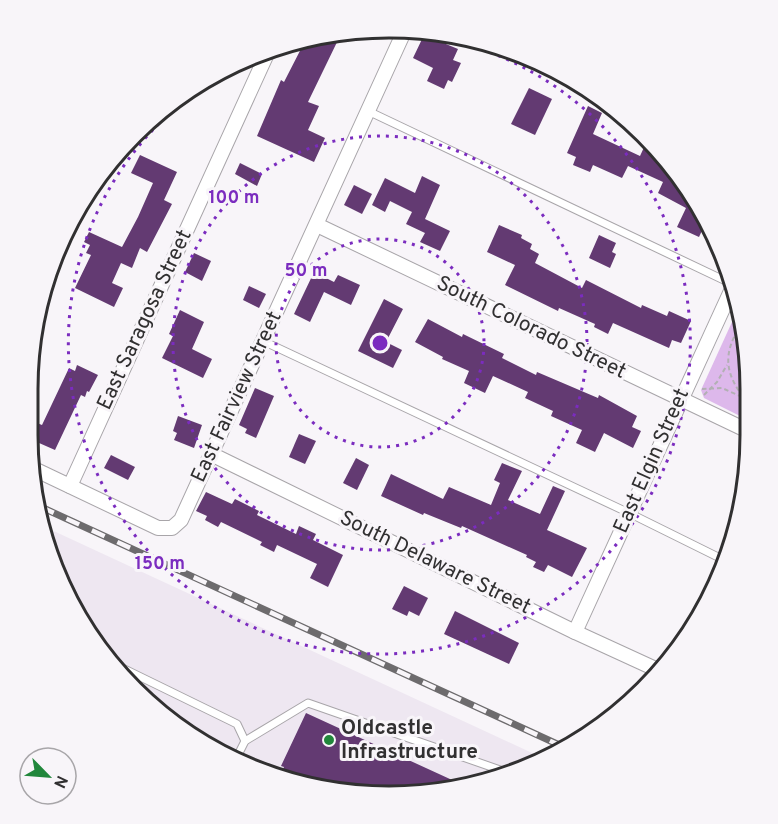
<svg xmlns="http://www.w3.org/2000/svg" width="778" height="824" font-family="Overpass,sans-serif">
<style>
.built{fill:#eee7f1}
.green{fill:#ddb8eb}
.building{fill:#633a72}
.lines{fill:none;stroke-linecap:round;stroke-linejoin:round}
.lane-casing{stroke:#a8a5a9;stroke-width:9}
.street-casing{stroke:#a8a5a9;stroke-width:16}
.path{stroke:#b2b0b3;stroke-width:2;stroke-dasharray:4.5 3;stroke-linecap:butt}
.lane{stroke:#fff;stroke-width:7}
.street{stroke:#fff;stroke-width:14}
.rail-casing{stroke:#6d6b6d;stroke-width:7}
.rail{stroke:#f8f5f9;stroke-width:4.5;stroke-dasharray:14;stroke-linecap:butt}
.ring{fill:none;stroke:#7b2cbf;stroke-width:3;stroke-dasharray:3 6}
.poi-dot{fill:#21873b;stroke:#f8f5f9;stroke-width:2}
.labels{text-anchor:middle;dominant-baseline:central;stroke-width:6;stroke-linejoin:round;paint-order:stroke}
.street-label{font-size:21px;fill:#313031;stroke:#f8f5f9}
.poi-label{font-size:21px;font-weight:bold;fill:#313031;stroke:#f8f5f9;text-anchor:start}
.rim{fill:none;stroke:#313031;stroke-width:3}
.centre{fill:#7b2cbf;stroke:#f8f5f9;stroke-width:3}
.ring-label{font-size:18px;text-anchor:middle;font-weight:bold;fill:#7b2cbf;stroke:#f8f5f9;stroke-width:6;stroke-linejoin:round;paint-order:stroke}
</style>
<rect width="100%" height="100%" fill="#f8f5f9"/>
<!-- built -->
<polygon class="built" points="45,527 543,758 436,794 342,794 273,778 150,707 88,636 55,574"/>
<!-- green -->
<polygon class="green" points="737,311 748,342 746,419 704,398 701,390"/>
<!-- building -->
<g class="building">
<polygon points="331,34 339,38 308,102 319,106 308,130 325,138 314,162 257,136 281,80 284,82 304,43"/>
<polygon points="424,35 458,49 453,60 461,63 452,82 448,80 444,89 427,81 433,68 413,58"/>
<polygon points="529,88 552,99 535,135 511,124"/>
<polygon points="588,106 602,113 593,134 640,156 646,143 703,208 707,220 699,237 677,227 686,208 658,193 663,182 628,166 622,178 593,165 590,172 573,165 576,157 567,153"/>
<polygon points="140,155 177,172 164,200 172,204 147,252 140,248 132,268 121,263 112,283 123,288 114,307 75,288 91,255 86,253 90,245 84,242 89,232 122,247 138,217 153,183 131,173"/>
<polygon points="240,163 262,174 257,186 235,174"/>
<polygon points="422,176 440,185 425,219 450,231 440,251 420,242 425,233 406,224 412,212 390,201 385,212 372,205 385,178 415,193"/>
<polygon points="354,185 372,194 362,214 344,205"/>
<polygon points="499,225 522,235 521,238 532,244 530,249 539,254 535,263 582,288 586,280 641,308 642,305 667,316 669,311 691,321 681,343 672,340 669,348 613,323 608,334 594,327 595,324 559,308 558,311 505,285 515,265 487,252"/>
<polygon points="599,235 616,243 612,252 616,254 610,268 589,258"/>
<polygon points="194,253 211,261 202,281 185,272"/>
<polygon points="314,272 334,282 338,275 360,285 351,305 324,292 310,322 294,314"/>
<polygon points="249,286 266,294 259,308 243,300"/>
<polygon points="384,299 403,309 386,342 402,350 393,368 358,351"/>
<polygon points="180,310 204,322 192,349 212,359 203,378 162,358 173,336 169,334"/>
<polygon points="428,319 462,337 463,334 504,354 502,358 536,375 537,372 598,398 599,395 637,416 632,427 641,431 633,448 604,433 595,452 576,443 582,430 551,416 553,411 525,398 528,392 493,376 485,393 464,383 469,371 442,359 443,357 415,342"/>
<polygon points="77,365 98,375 89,392 87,391 85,397 81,395 55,450 30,439 37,423 42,425 69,368 75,371"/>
<polygon points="255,388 274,396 256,438 245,433 247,429 239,425"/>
<polygon points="178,416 202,425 194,448 174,440 177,433 173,431"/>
<polygon points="299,434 316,441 305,464 289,457"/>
<polygon points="111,455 135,467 128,480 104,468"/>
<polygon points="356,458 369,465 357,490 343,483"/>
<polygon points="502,463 522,471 508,500 540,514 553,486 565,491 547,530 587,548 572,577 548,565 544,572 533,567 536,562 526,557 527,555 462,526 461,528 424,513 423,515 381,496 391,474 443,499 449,487 491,505 500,483 494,480"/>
<polygon points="206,492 232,504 235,499 259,511 257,515 296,534 299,526 316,534 313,540 343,555 328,587 310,578 317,564 277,545 274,552 260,545 262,542 221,522 218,527 205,520 207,516 196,511"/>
<polygon points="404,586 428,598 419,616 409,611 407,616 392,609"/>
<polygon points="455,611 519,643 509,664 444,634"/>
<polygon points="306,713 463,785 436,794 342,794 279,779 284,767 281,766"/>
</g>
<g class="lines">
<!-- lane casing -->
<g class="lane-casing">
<g id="lane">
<polyline points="368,111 728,282"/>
<polyline points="263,341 629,513 722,559"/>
<polyline points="110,662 237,724 245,741"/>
<polyline points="237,757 245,741 308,703 503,771"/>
</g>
</g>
<!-- street casing -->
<g class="street-casing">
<g id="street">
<polyline points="317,225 746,430"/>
<polyline points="211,454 575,632 660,671"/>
<polyline points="34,469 158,528 172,528 181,520 403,34"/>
<polyline points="70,486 266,56"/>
<polyline points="575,632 731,291"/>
</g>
</g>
<!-- path -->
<g class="path">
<path d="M742 324C722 352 724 375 747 401"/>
<polyline points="702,389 722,388 742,397"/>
<polyline points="704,395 717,382 727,365"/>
</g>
<!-- lane -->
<use href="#lane" class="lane"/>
<!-- street -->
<use href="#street" class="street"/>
<!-- rail casing -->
<g class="rail-casing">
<polyline id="rail" points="41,507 568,749"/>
</g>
<!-- rail -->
<use href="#rail" class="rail"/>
</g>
<!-- distance rings -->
<g class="ring">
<circle cx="380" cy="343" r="104"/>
<circle cx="380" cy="343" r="207"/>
<path d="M318 38A311 311 0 0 1 372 32M429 36A311 311 0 1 1 244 63"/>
</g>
<!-- markers -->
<circle class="poi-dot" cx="329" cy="740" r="6"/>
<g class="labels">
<!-- street labels -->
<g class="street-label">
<text transform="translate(145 320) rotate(-65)">East Saragosa Street</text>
<text transform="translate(531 328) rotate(26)">South Colorado Street</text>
<text transform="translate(237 397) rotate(-65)">East Fairview Street</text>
<text transform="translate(652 461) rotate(-66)">East Elgin Street</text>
<text transform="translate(435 563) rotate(26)">South Delaware Street</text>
</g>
<!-- poi labels -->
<g class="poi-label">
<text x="341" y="728">Oldcastle<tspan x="341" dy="24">Infrastructure</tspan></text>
</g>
</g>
<!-- crop -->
<path d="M0 0H778V824H0ZM389 38H389A351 351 0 0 1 740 389V435A351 351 0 0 1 389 786H389A351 351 0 0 1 38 435V389A351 351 0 0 1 389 38Z" fill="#f8f5f9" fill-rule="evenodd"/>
<path class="rim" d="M389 38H389A351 351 0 0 1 740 389V435A351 351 0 0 1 389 786H389A351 351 0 0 1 38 435V389A351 351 0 0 1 389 38Z"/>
<circle cx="380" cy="343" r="9" class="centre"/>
<g class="ring-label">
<text x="234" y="203">100 m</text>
<text x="306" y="276">50 m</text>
<text x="160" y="569">150 m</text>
</g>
<!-- north arrow -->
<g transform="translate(48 776) rotate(115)"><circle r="28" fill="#f8f5f9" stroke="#a8a6a9" stroke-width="1.5"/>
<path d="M0-4.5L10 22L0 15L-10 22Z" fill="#21873b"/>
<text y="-9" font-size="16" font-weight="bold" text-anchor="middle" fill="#313031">N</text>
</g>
</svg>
